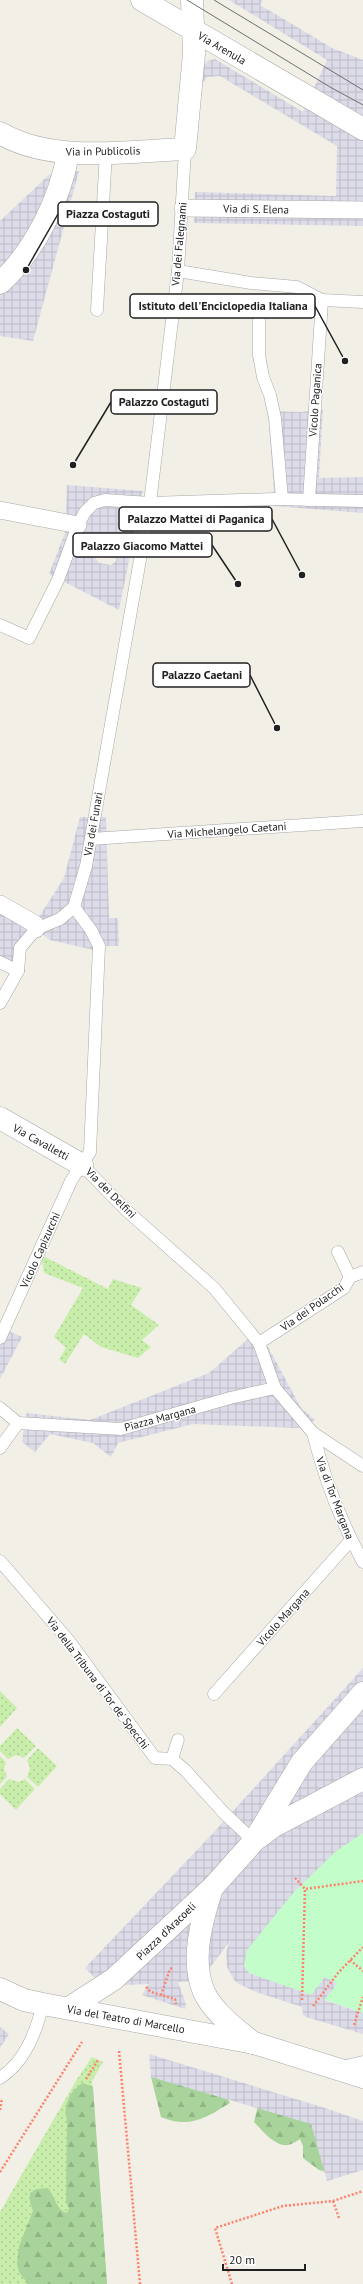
<svg xmlns="http://www.w3.org/2000/svg" width="363" height="2284" font-family="'PT Sans',sans-serif">
<style>
.grass{fill:url(#grass-dots)}
.forest{fill:url(#forest-firs)}
.park{fill:#c3fdca}
.plaza{fill:url(#plaza-grid);fill-rule:evenodd}
.lines{fill:none;stroke-linecap:round;stroke-linejoin:round}
.service-casing{stroke:#a8a8a8;stroke-width:13}
.pedestrian-casing{stroke:#a8a8a8;stroke-width:18}
.minor-casing{stroke:#a8a8a8;stroke-width:23}
.tertiary-casing{stroke:#a8a8a8;stroke-width:23}
.path{stroke:#ff816b;stroke-width:2.5;stroke-dasharray:2 2;stroke-linecap:butt}
.service{stroke:#fff;stroke-width:12}
.pedestrian{stroke:#fff;stroke-width:17}
.minor{stroke:#fff;stroke-width:22}
.tertiary{stroke:#fff;stroke-width:22}
.tram{stroke:#6f6f6f;stroke-width:1}
.labels{text-anchor:middle;dominant-baseline:central;stroke-width:3;stroke-linejoin:round;paint-order:stroke}
.street-label{font-size:11px;fill:#212121;stroke:#fff}
.leader{fill:none;stroke:#212121;stroke-width:1.5}
.callout-dot{fill:#212121;stroke:#fff;stroke-width:1.5}
.callout{fill:#fff;stroke:#212121;stroke-width:1.5}
.callout-label{font-size:12px;text-anchor:middle;font-weight:bold;fill:#212121}
</style>
<defs>
<pattern id="grass-dots" width="8" height="8" patternUnits="userSpaceOnUse"><rect width="8" height="8" fill="#c9eeab"/><path d="M2 2h.1M6 6h.1" fill="none" stroke="#accc93" stroke-width="1.8" stroke-linecap="round"/></pattern>
<pattern id="forest-firs" width="22" height="20" patternUnits="userSpaceOnUse"><rect width="22" height="20" fill="#a8d39a"/><path d="M5 1l3.5 6h-7zM16 11l3.5 6h-7z" fill="#90b584"/></pattern>
<pattern id="plaza-grid" width="8" height="8" patternUnits="userSpaceOnUse"><rect width="8" height="8" fill="#dcdbe8"/><path d="M0 4h8M4 0v8" fill="none" stroke="#bcbcc7"/></pattern>
</defs>
<rect width="100%" height="100%" fill="#f2efe7"/>
<!-- grass -->
<g class="grass">
<polygon points="41,1255 108,1289 113,1279 142,1288 131,1305 159,1325 142,1340 151,1347 138,1358 101,1347 84,1334 65,1364 59,1359 66,1348 54,1337 83,1288 44,1273"/>
<polygon points="0,1691 17,1708 0,1727"/>
<polygon points="17,1728 36,1746 24,1758 16,1755 8,1759 0,1751 0,1746"/>
<polygon points="38,1748 57,1766 38,1787 27,1777 30,1768 27,1760"/>
<polygon points="0,1756 6,1762 4,1769 7,1777 0,1784"/>
<polygon points="9,1779 18,1782 25,1779 35,1789 16,1810 0,1794 0,1789"/>
<polygon points="92,2057 103,2062 92,2081 107,2284 0,2284 0,2212 77,2079"/>
</g>
<!-- forest -->
<g class="forest">
<path d="M155 2066 225 2095 230 2103C205 2118 190 2129 161 2117L151 2077Z"/>
<path d="M83 2083 93 2087 107 2284H28L19 2272 17 2263 19 2246 33 2211 30 2202V2193L36 2189 48 2188C55 2196 56 2210 67 2213L69 2209 66 2201 67 2121C63 2106 69 2091 83 2083Z"/>
<path d="M259 2102 310 2120 335 2174 319 2170 303 2158V2146L300 2139C297 2141 292 2144 288 2145 275 2147 262 2130 254 2122Z"/>
</g>
<!-- park -->
<path class="park" d="M363 1833V2013L256 1976 245 1970 244 1959 247 1950C277 1909 317 1857 363 1833Z"/>
<!-- plaza -->
<g class="plaza">
<polygon points="229,0 263,0 260,5 332,48 363,60 363,226 194,223 195,192 336,196 337,146 220,76 207,77 202,84 204,66 207,61 215,59 303,112 327,60"/>
<polygon points="79,171 33,341 0,336 0,221 50,174"/>
<polygon points="323,409 319,478 363,477 363,513 275,506 268,411 301,412"/>
<path d="M67 485 143 491 119 610 49 574 65 533ZM101 544 113 546 117 552 116 561 111 565 99 563 94 557 95 549Z"/>
<polygon points="80,817 106,817 109,918 118,918 119,946 99,946 94,950 50,940 36,929 20,948 18,971 0,962 0,904 35,923 64,878"/>
<polygon points="0,1327 22,1337 0,1379"/>
<polygon points="248,1339 268,1347 301,1408 315,1420 298,1428 193,1424 118,1443 111,1457 93,1443 50,1434 35,1452 22,1442 26,1413 90,1420 209,1373"/>
<polygon points="363,1668 363,1833 335,1852 294,1892 247,1950 244,1966 249,1973 311,1995 325,1977 337,1984 324,2000 363,2013 363,2034 306,2017 303,2015 302,2007 256,1992 239,1984 234,1980 227,1967 226,1952 230,1941 200,1981 178,1982 186,2004 185,2009 142,1995 149,1984 103,1986 85,1968 214,1832"/>
<polygon points="0,2027 9,2034 0,2048"/>
<polygon points="149,2054 325,2108 363,2121 363,2170 327,2181 311,2124 151,2077"/>
</g>
<g class="lines">
<!-- service casing -->
<g class="service-casing">
<g id="service">
<polyline points="178,271 251,283 297,287 322,300 363,302"/>
<polyline points="97,310 106,152"/>
<polyline points="259,320 259,355 263,377 270,395 275,418 282,499"/>
<polyline points="309,500 322,300"/>
<polyline points="0,625 29,638 58,580 78,525 85,512 94,503 105,500 150,503 274,499 363,501"/>
<polyline points="91,839 363,821"/>
<polyline points="0,962 18,971"/>
<polyline points="0,1003 18,971 20,948 36,929 60,919 74,907 86,866 150,503 178,271 185,149"/>
<polyline points="82,1165 126,1210 214,1288 259,1343 275,1388 313,1433 363,1466"/>
<polyline points="338,1252 350,1277"/>
<polyline points="0,1338 71,1181 90,1152 99,946 91,930 74,907"/>
<polyline points="259,1343 344,1288 350,1277 363,1272"/>
<polyline points="0,1408 18,1423"/>
<polyline points="18,1423 121,1429 230,1398 275,1388"/>
<path d="M313 1433C324 1477 341 1522 363 1562"/>
<polyline points="0,1448 18,1423"/>
<polyline points="0,1561 69,1641 155,1758 172,1759 185,1770 224,1813 254,1841"/>
<polyline points="214,1694 351,1540"/>
<polyline points="172,1759 178,1740"/>
<polyline points="342,2067 363,2062"/>
<path d="M0 2078C25 2062 36 2032 43 2004"/>
</g>
</g>
<!-- pedestrian casing -->
<g class="pedestrian-casing">
<g id="pedestrian">
<polyline points="183,208 363,210"/>
<polyline points="0,510 78,525"/>
<polyline points="0,904 35,924 36,929"/>
</g>
</g>
<!-- minor casing -->
<g class="minor-casing">
<g id="minor">
<path d="M0 133C52 164 127 151 185 149L194 54 192 0"/>
<path d="M0 283C35 251 60 199 68 154"/>
<polyline points="0,1118 82,1165"/>
</g>
</g>
<!-- tertiary casing -->
<g class="tertiary-casing">
<g id="tertiary">
<polyline points="142,0 363,129"/>
<polyline points="258,1838 274,1826 363,1779"/>
<path d="M212 1888C202 1919 190 1961 204 1992 213 2012 236 2029 253 2043"/>
<polyline points="0,1989 24,2000 43,2004 254,2043 363,2077"/>
<polyline points="69,2008 114,1979 213,1887 254,1841 302,1762 363,1693"/>
</g>
</g>
<!-- path -->
<g class="path">
<polyline points="295,1878 305,1889"/>
<polyline points="350,1960 363,1971"/>
<polyline points="172,1968 170,1969 161,1995 175,1999 176,2004"/>
<polyline points="146,1987 151,1992 161,1995"/>
<polyline points="302,2000 305,1889 363,1881"/>
<polyline points="313,2006 338,1973 363,1947"/>
<polyline points="354,2025 363,1997"/>
<polyline points="119,2051 140,2284"/>
<polyline points="86,2079 98,2060"/>
<polyline points="0,2110 2,2098"/>
<polyline points="0,2172 82,2042"/>
<polyline points="333,2201 339,2218"/>
<polyline points="232,2284 215,2228 283,2206 333,2201 363,2191"/>
</g>
<!-- service -->
<use href="#service" class="service"/>
<!-- pedestrian -->
<use href="#pedestrian" class="pedestrian"/>
<!-- minor -->
<use href="#minor" class="minor"/>
<!-- tertiary -->
<use href="#tertiary" class="tertiary"/>
<!-- tram -->
<g class="tram">
<polyline points="187,0 330,87 363,105"/>
<polyline points="214,0 363,90"/>
</g>
</g>
<g class="labels">
<!-- street labels -->
<g class="street-label">
<text transform="translate(222 48) rotate(30)">Via Arenula</text>
<text transform="translate(103 151) rotate(-1)">Via in Publicolis</text>
<text transform="translate(256 209) rotate(1)">Via di S. Elena</text>
<text transform="translate(179 244) rotate(-85)">Via dei Falegnami</text>
<text transform="translate(315 400) rotate(-86)">Vicolo Paganica</text>
<text transform="translate(93 824) rotate(-80)">Via dei Funari</text>
<text transform="translate(227 830) rotate(-4)">Via Michelangelo Caetani</text>
<text transform="translate(41 1142) rotate(29)">Via Cavalletti</text>
<text transform="translate(111 1193) rotate(45)">Via dei Delfini</text>
<text transform="translate(40 1250) rotate(-66)">Vicolo Capizucchi</text>
<text transform="translate(312 1307) rotate(-35)">Via dei Polacchi</text>
<text transform="translate(160 1418) rotate(-15)">Piazza Margana</text>
<text transform="translate(335 1498) rotate(69)">Via di Tor Margana</text>
<text transform="translate(283 1617) rotate(-48)">Vicolo Margana</text>
<text transform="translate(98 1683) rotate(53)">Via della Tribuna di Tor de' Specchi</text>
<text transform="translate(166 1931) rotate(-44)">Piazza d'Aracoeli</text>
<text transform="translate(126 2019) rotate(10)">Via del Teatro di Marcello</text>
</g>
</g>
<!-- callouts -->
<path class="leader" d="M26 270L58 214M345 361L315 306M73 465L111 402M302 575L272 519M238 584L212 545M277 728L250 675"/>
<g class="callout-dot">
<circle cx="26" cy="270" r="4"/>
<circle cx="345" cy="361" r="4"/>
<circle cx="73" cy="465" r="4"/>
<circle cx="302" cy="575" r="4"/>
<circle cx="238" cy="584" r="4"/>
<circle cx="277" cy="728" r="4"/>
</g>
<g class="callout">
<rect x="58" y="202" width="100" height="24" rx="4"/>
<rect x="130" y="294" width="185" height="24" rx="4"/>
<rect x="111" y="390" width="106" height="24" rx="4"/>
<rect x="119" y="507" width="153" height="24" rx="4"/>
<rect x="73" y="533" width="139" height="24" rx="4"/>
<rect x="153" y="663" width="97" height="24" rx="4"/>
</g>
<g class="callout-label">
<text x="108" y="218">Piazza Costaguti</text>
<text x="223" y="310">Istituto dell'Enciclopedia Italiana</text>
<text x="164" y="406">Palazzo Costaguti</text>
<text x="196" y="523">Palazzo Mattei di Paganica</text>
<text x="142" y="550">Palazzo Giacomo Mattei</text>
<text x="202" y="679">Palazzo Caetani</text>
</g>
<!-- scale -->
<path d="M223 2264v6h82v-6" fill="none" stroke="#212121" stroke-width="2"/>
<text x="229" y="2264" font-size="12" fill="#212121" stroke="#ffffff" stroke-width="3" paint-order="stroke">20 m</text>
</svg>
